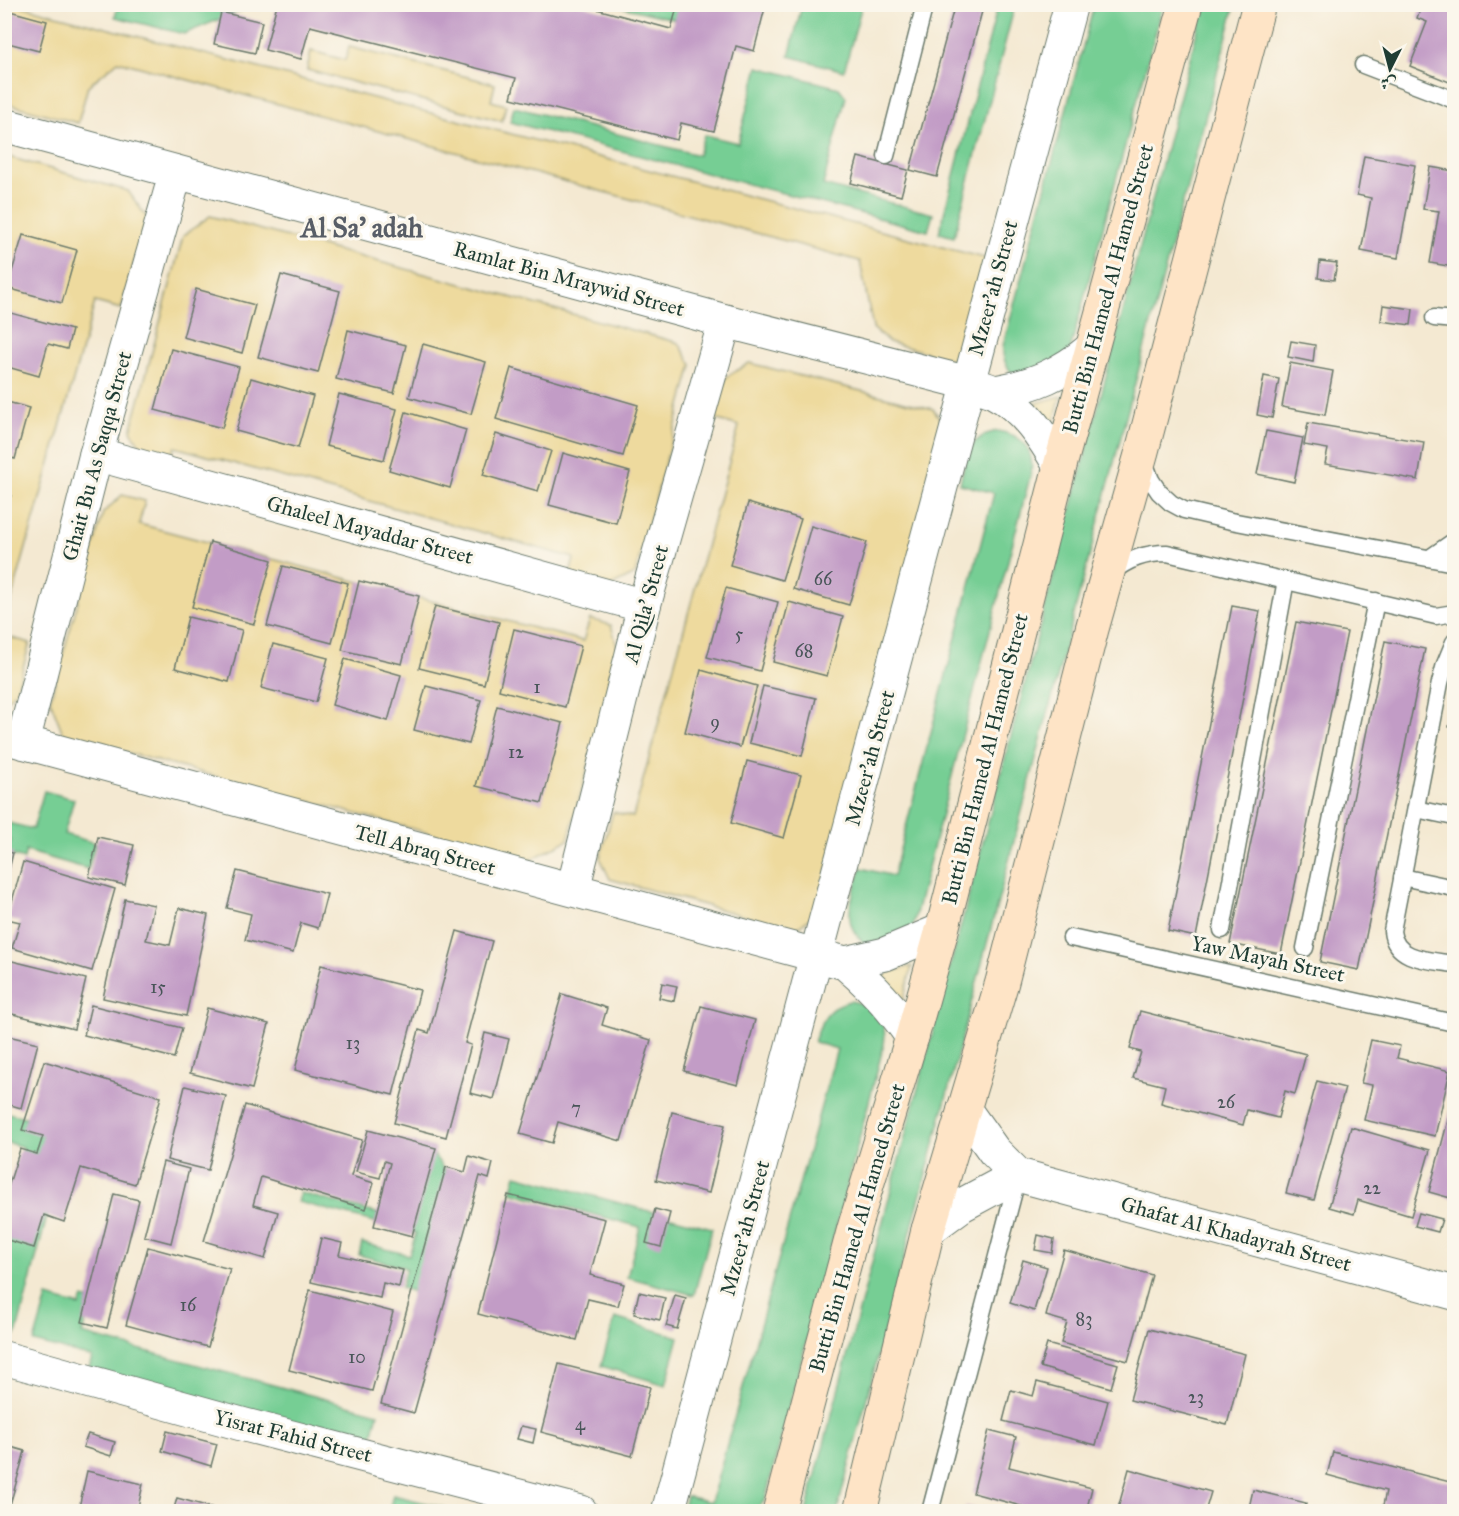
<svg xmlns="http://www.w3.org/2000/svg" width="1459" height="1516" font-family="'IM FELL Great Primer',Amiri,serif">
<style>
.green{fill:#76ce94;stroke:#4a8664;stroke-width:1.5}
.sand{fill:#eeda9e;stroke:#868c69;stroke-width:1.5}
.building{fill:#c29cc6}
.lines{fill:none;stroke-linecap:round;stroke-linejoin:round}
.lane-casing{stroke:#6a796b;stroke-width:19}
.street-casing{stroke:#6a796b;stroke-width:35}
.secondary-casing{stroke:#6a796b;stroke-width:35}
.lane{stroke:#fff;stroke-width:16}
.street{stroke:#fff;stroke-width:33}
.secondary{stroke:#fee4c6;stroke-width:33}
.labels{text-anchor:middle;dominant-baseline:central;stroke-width:6;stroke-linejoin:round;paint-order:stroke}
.number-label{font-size:18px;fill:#485558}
.street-label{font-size:21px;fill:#1f3d34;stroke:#fbf7ec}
.district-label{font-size:27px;font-weight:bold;fill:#585e67;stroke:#fbf7ec}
</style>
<rect width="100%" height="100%" fill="#fbf7ec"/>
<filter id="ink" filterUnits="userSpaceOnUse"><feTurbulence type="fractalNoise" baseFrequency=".0167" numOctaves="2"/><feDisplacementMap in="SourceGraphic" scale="12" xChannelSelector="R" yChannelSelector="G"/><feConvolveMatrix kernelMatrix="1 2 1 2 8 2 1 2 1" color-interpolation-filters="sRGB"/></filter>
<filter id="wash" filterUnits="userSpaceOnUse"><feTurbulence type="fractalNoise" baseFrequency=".008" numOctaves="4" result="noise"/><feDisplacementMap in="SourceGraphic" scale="24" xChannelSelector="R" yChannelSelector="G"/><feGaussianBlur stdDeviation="1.35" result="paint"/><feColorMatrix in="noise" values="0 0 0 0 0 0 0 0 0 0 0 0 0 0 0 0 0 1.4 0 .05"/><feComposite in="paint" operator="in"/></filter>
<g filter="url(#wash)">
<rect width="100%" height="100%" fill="#f4e9d2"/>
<!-- green -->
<g class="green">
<polygon points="118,5 254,5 184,34 115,17"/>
<polygon points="613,5 682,5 678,20"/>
<polygon points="802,5 862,5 844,71 789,56"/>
<polygon points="998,5 1015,5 954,237 939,233"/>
<path d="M1094 5H1163L1066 365 1012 374C1006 365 1002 358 1003 346Z"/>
<polygon points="1204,5 1235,5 837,1511 806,1512"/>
<polygon points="758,67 839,88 846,97 823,185 933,214 928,231 510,122 514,107 698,155 704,135 738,143"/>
<path d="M997 431C1021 434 1035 449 1031 473L912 929 868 946C837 924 853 898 861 868L893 876 994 493 960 484C966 458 967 437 997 431Z"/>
<polygon points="44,791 74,799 64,834 95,843 88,869 26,851 24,859 7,854 11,840 5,837 4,822 33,829"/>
<path d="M850 1001C874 1004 888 1019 884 1044L765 1500 756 1511 682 1512 686 1496 711 1502 837 1049 814 1042C821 1021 827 1006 850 1001Z"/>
<polygon points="4,1112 33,1119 56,1138 61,1163 16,1335 5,1332 4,1218 23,1147 5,1142"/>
<polygon points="430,1149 447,1174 415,1292 401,1288 406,1268 359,1255 362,1243 409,1255 416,1233 298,1202 300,1193 387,1216"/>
<polygon points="516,1175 712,1228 694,1295 627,1277 640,1227 511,1192"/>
<polygon points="47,1297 80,1306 83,1298 91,1300 82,1334 378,1413 370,1444 89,1368 92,1357 34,1342"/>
<polygon points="615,1318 679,1337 666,1385 601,1366"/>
<polygon points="393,1495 457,1511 389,1511"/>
</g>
<!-- sand -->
<g class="sand">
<polygon points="4,5 18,5 992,260 969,348 953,360 889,342 873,328 860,261 118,61 88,86 78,123 5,103"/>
<polygon points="349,47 495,84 491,101 506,105 502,121 307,70 311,51 345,60"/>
<polygon points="5,156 128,191 147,218 121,309 95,302 5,623"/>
<polygon points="210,216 679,343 692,365 635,574 611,586 570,575 574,558 175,447 169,463 147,457 131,431 183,236"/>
<polygon points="749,363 933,409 945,425 816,913 795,930 610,879 600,858 613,812 633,817 739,426 715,419 726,377"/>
<polygon points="1061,396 1048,444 1019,408"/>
<polygon points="122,495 145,501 139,524 583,641 590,619 611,625 619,653 568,840 530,860 64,736 50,700 103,513"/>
<polygon points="5,636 30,643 16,692 5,701"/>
<polygon points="912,966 900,1013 871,977"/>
</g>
<g id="blocks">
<!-- building -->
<g class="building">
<polygon points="277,4 578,4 671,29 678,4 766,4 754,51 736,46 714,131 681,123 677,140 511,98 516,78 310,26 301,59 265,50"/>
<polygon points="955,4 984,4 937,177 910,170"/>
<polygon points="1422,4 1454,4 1454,84 1410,66 1427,22 1417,18"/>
<polygon points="6,10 47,21 39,51 4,42"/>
<polygon points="221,12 262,22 255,53 214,44"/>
<polygon points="1364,156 1415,165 1398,258 1361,251 1371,198 1357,195"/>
<polygon points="858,157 908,170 901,196 851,183"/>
<polygon points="1430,167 1454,171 1454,267 1430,263 1439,211 1423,209"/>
<polygon points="23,235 77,250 62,303 7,288"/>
<polygon points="1320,261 1337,263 1334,280 1318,278"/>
<polygon points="281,275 340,291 318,373 258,357"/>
<polygon points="196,289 255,305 242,353 183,337"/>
<polygon points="1383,305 1413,309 1411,325 1381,321"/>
<polygon points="4,311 72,330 67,349 48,344 39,376 4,366"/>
<polygon points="348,330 406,345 394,393 336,379"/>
<polygon points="1291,341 1315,345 1313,362 1288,357"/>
<polygon points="423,344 486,362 471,414 409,397"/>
<polygon points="171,349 239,367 222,428 155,410"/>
<polygon points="1290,363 1333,371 1325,415 1282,407"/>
<polygon points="511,368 638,405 623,456 496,419"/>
<polygon points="1264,376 1279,379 1272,418 1257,415"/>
<polygon points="251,378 313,396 298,448 236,431"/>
<polygon points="339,394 397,409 384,460 326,446"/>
<polygon points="4,401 29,408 15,459 4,456"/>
<polygon points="406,412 466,430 450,488 389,470"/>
<polygon points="1308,423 1424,442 1418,480 1325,464 1328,449 1304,445"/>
<polygon points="1266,431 1303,438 1294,482 1257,474"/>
<polygon points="496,434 551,451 538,491 483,475"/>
<polygon points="563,453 630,472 616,523 549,505"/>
<polygon points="4,494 11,495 5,517 4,517"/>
<polygon points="748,503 801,519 782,580 730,565"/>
<polygon points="811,526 867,542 849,605 793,589"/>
<polygon points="210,542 272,560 254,624 192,607"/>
<polygon points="283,566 348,583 332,643 267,626"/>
<polygon points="359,581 419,596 402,664 342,650"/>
<polygon points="726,588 778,602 760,671 707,657"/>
<polygon points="789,602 843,617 827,676 773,662"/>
<polygon points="435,606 499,622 484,684 419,668"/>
<polygon points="1232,606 1260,611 1196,937 1168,931"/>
<polygon points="188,617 242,630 229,682 175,668"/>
<polygon points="1296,622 1347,632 1281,954 1230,944"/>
<polygon points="514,629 581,646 565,707 499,690"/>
<polygon points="1385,641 1425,649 1359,970 1320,962"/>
<polygon points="273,644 328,658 316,702 261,688"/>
<polygon points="345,659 401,675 388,721 332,705"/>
<polygon points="701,670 757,686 740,747 685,732"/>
<polygon points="426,686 481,700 469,744 414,730"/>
<polygon points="763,686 816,698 802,756 749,743"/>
<polygon points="497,706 563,723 542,803 476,786"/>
<polygon points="1453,706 1454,706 1454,728 1449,727"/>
<polygon points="747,761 801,775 784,838 731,823"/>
<polygon points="98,837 134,845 125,885 89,877"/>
<polygon points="4,851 13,853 5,886 4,885"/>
<polygon points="23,862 115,889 92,971 12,948 20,922 7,919"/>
<polygon points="237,871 327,894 318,928 301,923 293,953 245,940 251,914 227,908"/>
<polygon points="125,899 154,905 146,940 170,945 179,908 208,915 186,1016 103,998"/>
<polygon points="457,931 492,941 465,1043 471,1045 446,1137 394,1123 419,1030 429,1033"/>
<polygon points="4,959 86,979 74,1029 4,1012"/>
<polygon points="321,965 420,990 393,1095 295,1070"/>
<polygon points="662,983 677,986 674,1001 659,998"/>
<polygon points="562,994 607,1008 602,1025 651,1040 621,1141 558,1122 552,1143 520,1134"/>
<polygon points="91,1005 182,1028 174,1058 84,1035"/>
<polygon points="701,1006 755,1020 738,1085 684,1071"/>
<polygon points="207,1008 269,1024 252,1089 190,1073"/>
<polygon points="1140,1011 1306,1054 1295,1094 1285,1091 1278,1118 1247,1110 1243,1125 1161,1103 1165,1086 1133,1078 1141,1052 1130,1049"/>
<polygon points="485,1033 509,1039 494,1099 470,1093"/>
<polygon points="4,1035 38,1043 21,1108 4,1103"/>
<polygon points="1371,1040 1400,1046 1397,1058 1450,1071 1435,1136 1364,1120 1372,1085 1361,1083"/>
<polygon points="44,1061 161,1097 135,1184 81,1168 64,1222 44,1215 34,1248 4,1239 4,1200 20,1149 37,1154 43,1136 22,1130"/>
<polygon points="1317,1081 1345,1088 1314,1200 1286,1193"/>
<polygon points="185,1086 226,1096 208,1170 167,1160"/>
<polygon points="1454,1097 1454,1199 1429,1192"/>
<polygon points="245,1105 362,1140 351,1176 374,1183 366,1209 261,1177 253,1205 278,1212 265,1259 204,1241"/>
<polygon points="672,1112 725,1125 709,1193 656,1180"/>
<polygon points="1351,1127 1430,1150 1411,1216 1358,1200 1354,1214 1329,1207"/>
<polygon points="368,1130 436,1148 412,1236 374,1226 390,1163 384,1161 380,1178 356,1172"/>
<polygon points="469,1156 493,1163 489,1179 480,1176 414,1413 381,1404 446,1167 465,1172"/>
<polygon points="163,1162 189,1169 171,1243 144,1236"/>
<polygon points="114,1194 139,1200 107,1328 82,1322"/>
<polygon points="508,1195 605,1219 590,1275 624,1284 618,1306 588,1299 577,1340 478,1314"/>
<polygon points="655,1209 670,1213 661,1247 646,1243"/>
<polygon points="1419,1213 1442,1219 1438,1232 1415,1226"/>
<polygon points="1038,1235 1054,1239 1052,1253 1035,1250"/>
<polygon points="321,1238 342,1243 339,1255 403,1270 399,1287 383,1283 380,1298 311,1282"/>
<polygon points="148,1247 230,1269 208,1347 126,1325"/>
<polygon points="1064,1250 1152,1275 1128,1361 1061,1343 1067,1322 1046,1316"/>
<polygon points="1023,1260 1047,1267 1034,1311 1010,1303"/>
<polygon points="310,1290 393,1312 372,1391 289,1370"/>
<polygon points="639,1292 665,1298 660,1320 634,1314"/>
<polygon points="675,1295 686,1298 677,1329 666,1326"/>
<polygon points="1149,1329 1245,1354 1227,1425 1130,1400"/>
<polygon points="1047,1344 1118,1364 1111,1388 1040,1367"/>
<polygon points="559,1364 650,1387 632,1456 541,1432"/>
<polygon points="1037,1382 1108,1401 1096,1445 1003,1421 1011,1390 1033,1396"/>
<polygon points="521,1426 536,1429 533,1443 517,1439"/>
<polygon points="989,1430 1016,1437 1009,1467 1092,1488 1086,1512 1043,1512 973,1493"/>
<polygon points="167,1431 217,1444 211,1466 162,1451"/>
<polygon points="88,1434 115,1442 111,1456 83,1447"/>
<polygon points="4,1445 25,1451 8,1512 4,1512"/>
<polygon points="1333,1452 1454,1483 1454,1500 1452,1512 1382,1510 1386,1491 1327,1475"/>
<polygon points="1129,1469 1211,1492 1205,1512 1117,1512"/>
<polygon points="87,1471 143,1484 137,1512 78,1512"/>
<polygon points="1253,1490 1306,1503 1304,1512 1248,1512"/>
<polygon points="177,1498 225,1511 225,1512 173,1512"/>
<polygon points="966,1506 987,1511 987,1512 964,1512"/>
</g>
</g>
</g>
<g filter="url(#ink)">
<use href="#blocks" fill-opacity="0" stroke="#6a796b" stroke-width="1.5"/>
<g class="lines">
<!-- lane casing -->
<g class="lane-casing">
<g id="lane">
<polyline points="1363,65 1454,100"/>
<polyline points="886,156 925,4"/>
<polyline points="1434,318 1454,320"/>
<polyline points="1143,459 1151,480 1159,492 1171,503 1184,510 1231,521 1454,563"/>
<polyline points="1431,557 1454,541"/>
<path d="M1111 573C1128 559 1145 553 1167 553L1436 616 1454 613"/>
<path d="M1454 642 1445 664 1440 683 1392 931C1395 961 1430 960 1454 964"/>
<polyline points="1416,809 1454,817"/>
<polyline points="1402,877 1454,888"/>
<polyline points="1222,930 1286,580"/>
<polyline points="1071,938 1454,1023"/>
<polyline points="1305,948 1376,601"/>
<polyline points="930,1512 1018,1176"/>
</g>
</g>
<!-- street casing -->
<g class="street-casing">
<g id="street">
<path d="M4 125 725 321 968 383C976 386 986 388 994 392 1024 407 1044 438 1060 466"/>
<path d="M995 392C1033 386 1063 373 1092 348"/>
<polyline points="96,454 644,606"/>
<path d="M4 737 845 963C871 985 893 1008 912 1037"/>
<polyline points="23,742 96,454 176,172"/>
<polyline points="573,889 644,606 725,321"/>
<polyline points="845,963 885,954 942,930"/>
<polyline points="964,1109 994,1151 1018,1175 1454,1293"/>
<polyline points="928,1230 962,1205 1018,1175"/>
<polyline points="4,1358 245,1425 581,1512"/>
<path d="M668 1512C803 1009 934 506 1071 4"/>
</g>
</g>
<!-- secondary casing -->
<g class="secondary-casing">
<g id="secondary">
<polyline points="779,1512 854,1228 912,1037 942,930 1060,466 1186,4"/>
<polyline points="860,1512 928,1230 1002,982 1092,629 1142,451 1259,4"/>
</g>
</g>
<!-- lane -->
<use href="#lane" class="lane"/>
<!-- street -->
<use href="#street" class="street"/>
<!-- secondary -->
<use href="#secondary" class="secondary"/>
</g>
</g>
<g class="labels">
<!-- number labels -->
<g class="number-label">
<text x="823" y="579">66</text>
<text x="739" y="634">5</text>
<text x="804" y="651">68</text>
<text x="537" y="687">1</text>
<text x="715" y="722">9</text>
<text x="516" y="752">12</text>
<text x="158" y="987">15</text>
<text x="353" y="1043">13</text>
<text x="1226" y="1102">26</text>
<text x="576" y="1108">7</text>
<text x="1372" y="1188">22</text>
<text x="188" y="1305">16</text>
<text x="1084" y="1319">83</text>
<text x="357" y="1357">10</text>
<text x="1196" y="1397">23</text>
<text x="580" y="1424">4</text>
</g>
<!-- street labels -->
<g class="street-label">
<text transform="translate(569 279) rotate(15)">Ramlat Bin Mraywid Street</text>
<text transform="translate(993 288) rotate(-75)">Mzeer'ah Street</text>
<text transform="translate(1108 289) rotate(-75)">Butti Bin Hamed Al Hamed Street</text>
<text transform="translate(97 456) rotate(-75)">Ghait Bu As Saqqa Street</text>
<text transform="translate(370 530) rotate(15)">Ghaleel Mayaddar Street</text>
<text transform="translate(646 604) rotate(-75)">Al Qila' Street</text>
<text transform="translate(870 758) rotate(-75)">Mzeer'ah Street</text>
<text transform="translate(985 759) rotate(-76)">Butti Bin Hamed Al Hamed Street</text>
<text transform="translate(425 850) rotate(15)">Tell Abraq Street</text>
<text transform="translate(1268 959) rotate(12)">Yaw Mayah Street</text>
<text transform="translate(745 1228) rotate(-75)">Mzeer'ah Street</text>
<text transform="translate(857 1228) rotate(-74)">Butti Bin Hamed Al Hamed Street</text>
<text transform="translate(1236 1234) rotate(15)">Ghafat Al Khadayrah Street</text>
<text transform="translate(293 1436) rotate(14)">Yisrat Fahid Street</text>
</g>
<!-- district labels -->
<g class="district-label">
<text x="362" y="227">Al Sa' adah</text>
</g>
</g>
<!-- margin -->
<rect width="1459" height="1516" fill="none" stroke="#fbf7ec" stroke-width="24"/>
<!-- north arrow -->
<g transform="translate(1390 69) rotate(186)" stroke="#fbf7ec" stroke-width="4.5" paint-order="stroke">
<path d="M0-4.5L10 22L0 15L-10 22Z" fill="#1f3d34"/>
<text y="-9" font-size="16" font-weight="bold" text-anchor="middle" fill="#1f3d34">ش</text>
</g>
</svg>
